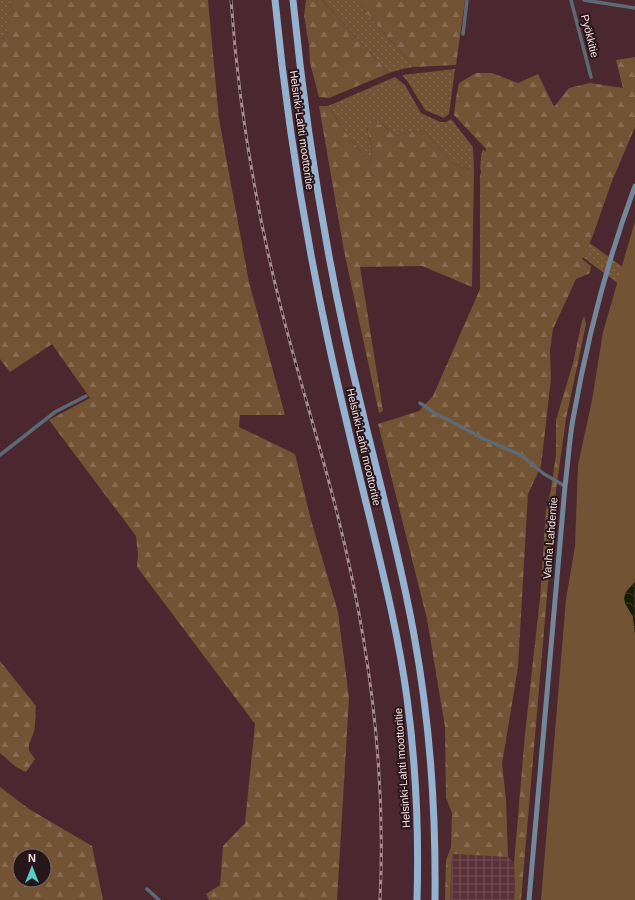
<svg xmlns="http://www.w3.org/2000/svg" width="635" height="900" font-family="Arial,sans-serif">
<style>
.industrial{fill:url(#industrial-grid)}
.grass{fill:url(#grass-dots)}
.forest{fill:url(#forest-firs);fill-rule:evenodd}
.park{fill:#725333}
.water{fill:url(#water-waves)}
.lines{fill:none;stroke-linecap:round;stroke-linejoin:round}
.minor{stroke:#5d6975;stroke-width:3.5}
.secondary{stroke:#73879a;stroke-width:5}
.motorway{stroke:#94b2cf;stroke-width:7}
.rail-casing{stroke:#a98c92;stroke-width:3}
.rail{stroke:#261619;stroke-width:1.5;stroke-dasharray:4.5;stroke-linecap:butt}
.labels{text-anchor:middle;dominant-baseline:central;stroke-width:4;stroke-linejoin:round;paint-order:stroke}
.street-label{font-size:11px;fill:#f8e0e4;stroke:#261619}
</style>
<defs>
<pattern id="industrial-grid" width="8" height="8" patternUnits="userSpaceOnUse"><rect width="8" height="8" fill="#5b3139"/><path d="M0 4h8M4 0v8" fill="none" stroke="#734f56"/></pattern>
<pattern id="grass-dots" width="8" height="8" patternUnits="userSpaceOnUse"><rect width="8" height="8" fill="#725333"/><path d="M2 2h.1M6 6h.1" fill="none" stroke="#876b50" stroke-width="1.8" stroke-linecap="round"/></pattern>
<pattern id="forest-firs" width="22" height="20" patternUnits="userSpaceOnUse"><rect width="22" height="20" fill="#725333"/><path d="M5 1l3.5 6h-7zM16 11l3.5 6h-7z" fill="#876b50"/></pattern>
<pattern id="water-waves" width="16" height="10" patternUnits="userSpaceOnUse"><rect width="16" height="10" fill="#141e02"/><path d="M0 5q4-4 8 0t8 0" fill="none" stroke="#373e27"/></pattern>
</defs>
<rect width="100%" height="100%" fill="#4b272f"/>
<!-- industrial -->
<polygon class="industrial" points="452,854 508,857 514,863 515,887 514,900 450,900"/>
<!-- grass -->
<g class="grass">
<polygon points="0,0 11,0 7,39 0,38"/>
<polygon points="322,0 355,0 414,67 402,69 389,73"/>
<polygon points="455,69 449,114 444,118 425,110 408,82 402,75"/>
<polygon points="395,77 405,85 421,113 440,122 446,122 451,119 473,147 474,171 452,163 424,130 396,135 381,124 367,128 372,152 370,163 351,140 328,106"/>
<polygon points="483,149 532,201 635,276 627,290 546,230 515,206 480,169 481,157"/>
</g>
<!-- forest -->
<g class="forest">
<polygon points="11,0 208,0 219,119 249,282 285,415 240,415 239,427 295,454 311,520 338,612 349,698 337,900 209,900 206,894 220,885 223,846 245,823 255,724 137,567 138,555 136,536 49,420 90,398 52,344 10,372 0,359 0,38 6,39"/>
<polygon points="306,0 322,0 389,73 329,98 319,97 310,63 309,45 304,16"/>
<polygon points="355,0 465,0 456,65 414,67"/>
<polygon points="635,57 635,127 612,181 592,238 582,259 591,266 590,273 576,279 553,329 550,350 551,379 541,466 528,494 518,667 502,764 506,799 508,857 452,854 450,900 445,900 446,860 451,847 452,813 446,798 445,727 427,619 378,424 419,411 433,396 480,289 480,176 486,149 454,115 456,98 459,83 476,73 492,73 518,83 538,74 554,107 569,88 590,83 623,88 616,60"/>
<polygon points="319,106 328,106 351,140 370,163 372,152 367,127 381,124 396,135 424,130 452,163 474,171 472,287 422,266 360,267 383,411 379,413 344,251"/>
<polygon points="584,316 586,324 566,419 556,490 521,900 514,900 515,887 514,863 525,734 540,598 546,510 551,489 556,455 556,420 573,363 582,321"/>
<path d="M0 661 36 706C35 714 36 724 34 731 30 746 24 745 35 759L26 772 16 767 0 753Z"/>
<path d="M0 787 29 809 92 846 103 900H0ZM20 856H44V880H20Z"/>
</g>
<!-- park -->
<polygon class="park" points="635,221 635,582 626,592 625,603 633,617 635,634 635,900 541,900 566,599 575,546 578,465 592,400 603,332"/>
<!-- water -->
<polygon class="water" points="635,582 634,593 635,634 633,617 625,603 624,598 626,592"/>
<g class="lines">
<!-- minor -->
<g class="minor">
<polyline points="571,0 591,77"/>
<polyline points="584,0 635,8"/>
<polyline points="463,34 467,0"/>
<polyline points="420,403 433,412 486,440 521,455 544,474 565,486"/>
<polyline points="0,455 55,412 86,396"/>
<polyline points="147,889 159,900"/>
</g>
<!-- secondary -->
<path class="secondary" d="M529 900 565 486C568 464 569 441 573 419 587 340 607 261 635 186"/>
<!-- motorway -->
<g class="motorway">
<path d="M275 0C286 114 304 228 328 340 341 401 356 462 371 523 385 581 399 639 407 698 416 765 419 833 417 900"/>
<path d="M293 0C304 112 321 225 345 336 366 436 396 534 414 635 430 722 436 811 435 900"/>
</g>
<!-- rail casing -->
<g class="rail-casing">
<path id="rail" d="M231 0C238 102 255 204 280 304 295 365 314 425 330 486 366 620 387 761 380 900"/>
</g>
<!-- rail -->
<use href="#rail" class="rail"/>
</g>
<g class="labels">
<!-- street labels -->
<g class="street-label">
<text transform="translate(590 36) rotate(76)">Pyökkitie</text>
<text transform="translate(302 130) rotate(82)">Helsinki-Lahti moottoritie</text>
<text transform="translate(364 447) rotate(77)">Helsinki-Lahti moottoritie</text>
<text transform="translate(550 538) rotate(-85)">Vanha Lahdentie</text>
<text transform="translate(402 768) rotate(-94)">Helsinki-Lahti moottoritie</text>
</g>
</g>
<!-- north arrow -->
<g transform="translate(32 868)"><circle r="19" fill="#261619" stroke="#7a676a"/>
<path d="M0-3L7 15L0 10L-7 15Z" fill="#56cec3"/>
<text y="-6" font-size="11" font-weight="bold" text-anchor="middle" fill="#f8e0e4">N</text>
</g>
</svg>
